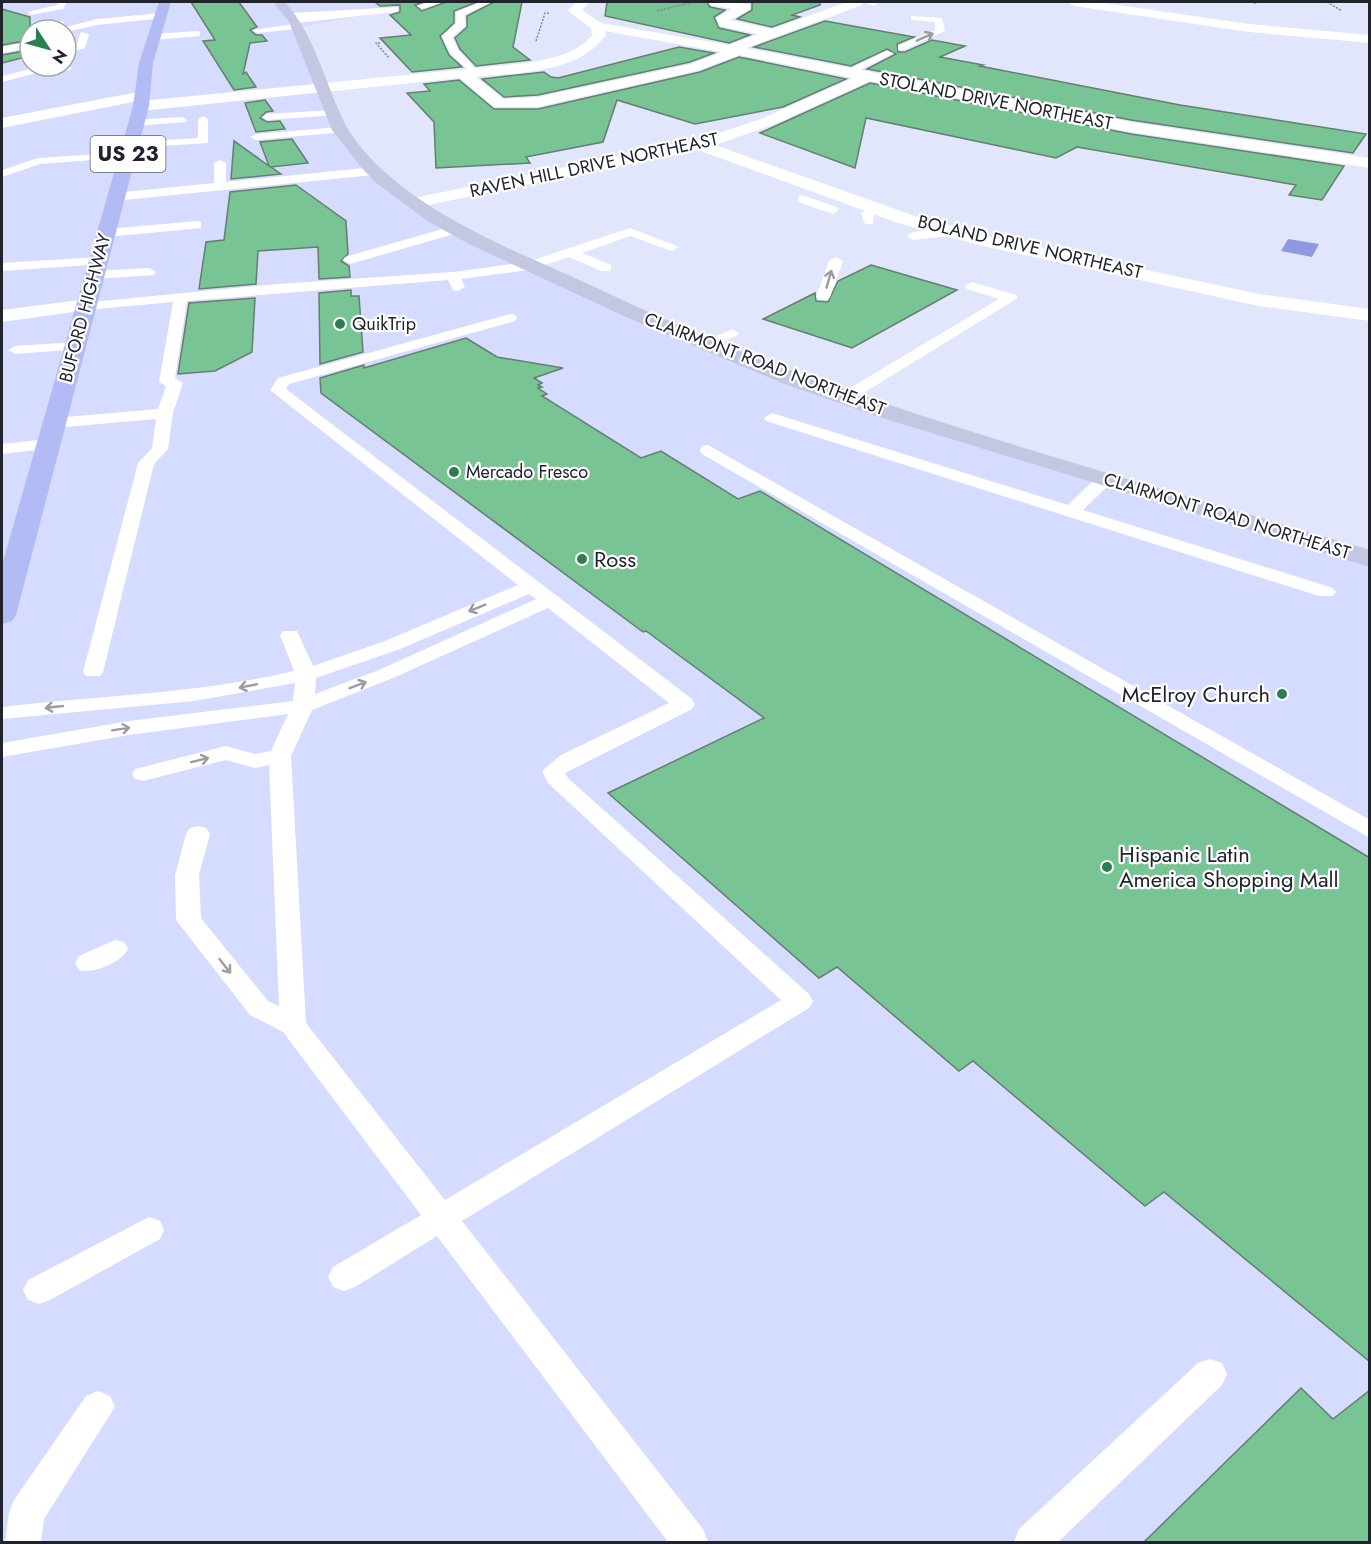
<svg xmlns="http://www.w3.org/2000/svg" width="1371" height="1544" font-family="Jost,sans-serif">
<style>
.built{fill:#d5dcff;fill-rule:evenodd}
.water{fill:#8d9adf}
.building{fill:#78c495;stroke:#657e6d;stroke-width:1.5}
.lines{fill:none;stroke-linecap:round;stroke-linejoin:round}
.path{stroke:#828595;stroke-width:1.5;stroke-dasharray:2 1.5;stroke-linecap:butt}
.lane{fill:#fff;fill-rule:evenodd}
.street{fill:#fff;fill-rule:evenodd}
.secondary{fill:#c4c7e2;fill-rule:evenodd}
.primary{fill:#b3bbf5;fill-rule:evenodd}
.oneway{stroke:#9b9ca0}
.poi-dot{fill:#2a7e51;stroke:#fff;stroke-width:2}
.labels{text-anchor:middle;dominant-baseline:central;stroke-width:4.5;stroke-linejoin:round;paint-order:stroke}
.far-street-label{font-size:18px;fill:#20222c;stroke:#fff}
.far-poi-label{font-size:18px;fill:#20222c;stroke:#fff;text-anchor:start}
.shield{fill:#fff;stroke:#63646b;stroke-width:1.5}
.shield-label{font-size:21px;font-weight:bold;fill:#20222c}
.poi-label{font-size:22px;fill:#20222c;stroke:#fff;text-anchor:start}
</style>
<rect width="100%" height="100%" fill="#e1e6fc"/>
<!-- built -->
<path class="built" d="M2 2H431L302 27 348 151 412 199 524 258 688 332 881 412 1369 555V1542H2ZM30 30H66V66H30Z"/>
<!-- water -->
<polygon class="water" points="1288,239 1319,244 1312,257 1281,251"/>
<!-- building -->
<g class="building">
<polygon points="191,2 239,2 257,27 250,30 256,35 262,35 267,41 250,43 243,74 246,72 256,87 234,90 203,41 215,40"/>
<polygon points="375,2 424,2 415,5 422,11 446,2 477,2 454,11 454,23 440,36 449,55 462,67 412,72 380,38 411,35 390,15 400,12 400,5 380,6"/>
<polygon points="494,2 522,2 513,47 530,60 476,66 460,49 455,38 467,27 467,16"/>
<polygon points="607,2 707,2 710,7 725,10 714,17 719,28 750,35 729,43 605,16"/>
<polygon points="745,2 820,2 820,5 792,15 800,17 772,27 737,19 752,10 752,2"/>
<polygon points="2,9 30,17 30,40 2,45"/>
<polygon points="825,21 914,37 897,44 898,52 905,52 932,40 965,46 940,57 983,65 980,66 1180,105 1366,134 1353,153 1131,120 867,69 896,54 887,49 851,66 754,47"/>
<polygon points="679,47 714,53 690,62 538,95 504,97 482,79 544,72 551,77 558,78"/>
<polygon points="30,50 30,56 2,63 2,55"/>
<polygon points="739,57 846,79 783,107 695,124 617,100 603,142 526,157 530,163 436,168 434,122 407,93 430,91 424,84 459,80 494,109 538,109 700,72"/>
<polygon points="870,83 1131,134 1344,166 1322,200 1289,195 1296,185 1077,147 1056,158 866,118 855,168 760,133"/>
<polygon points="265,100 273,111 266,112 260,118 267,122 280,121 285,129 256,132 245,103"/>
<polygon points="292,139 308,163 271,167 281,174 231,179 234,141 269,166 260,142"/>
<polygon points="296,185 346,221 348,254 341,261 349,266 350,277 319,279 318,247 258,251 256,284 199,289 206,242 224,240 230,192"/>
<polygon points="871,265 957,290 852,348 763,319 815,293 816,301 828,302 838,281"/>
<polygon points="351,290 351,296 359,296 363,352 320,364 319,293"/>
<polygon points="255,298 252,352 215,371 178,374 189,303"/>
<polygon points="466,338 497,357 563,368 534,378 542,383 538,385 542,387 538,388 547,394 542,396 641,458 661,451 738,499 760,491 1370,858 1370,1362 1164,1192 1145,1206 973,1061 959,1071 837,967 819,978 608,793 764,718 646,631 643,632 321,393 320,378 364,365 364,368"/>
<polygon points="1301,1388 1333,1419 1370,1390 1370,1542 1144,1542"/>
</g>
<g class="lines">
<!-- path -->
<g class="path">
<polyline points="1327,2 1342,11"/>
<polyline points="1254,3 1262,2"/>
<polyline points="657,11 693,2"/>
<polyline points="536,41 545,13 550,13"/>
<polyline points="380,43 376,43 389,58"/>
</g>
<!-- lane -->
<g class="lane">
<polygon points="59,2 67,2 63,9 31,15 27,12 57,5"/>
<polygon points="430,2 444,2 421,9 417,6"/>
<polygon points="482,2 492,2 464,15 466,25 452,37 458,50 480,74 475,77 451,54 442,36 456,24 456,12"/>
<polygon points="862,2 877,2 878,3 874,6"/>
<polygon points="398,7 398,11 395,12 297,23 302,26 297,29 257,33 252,30 294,24 290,21 294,19 288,16 292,13"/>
<polygon points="161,13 165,16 164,18 97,25 66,32 58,30 55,23 63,21 66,27 97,19"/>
<polygon points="911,16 942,18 945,31 904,50 898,50 898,46 935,30 935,22 911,20"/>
<polygon points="197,31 200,32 200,36 154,40 149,37 154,34"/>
<polygon points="81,32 89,34 85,48 66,54 66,48 76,46"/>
<polygon points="30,42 30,48 2,53 2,47"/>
<polygon points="886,51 894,53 850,75 841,73"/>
<polygon points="67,65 72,68 70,70 37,73 2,82 2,76 37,67"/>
<polygon points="332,110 337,113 336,115 267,120 262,117 267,114"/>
<polygon points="203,116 208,119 208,143 130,148 124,145 130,142 198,138 198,119"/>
<polygon points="182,117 187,120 186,122 134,126 129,123 134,120"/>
<polygon points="340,127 345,130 344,132 256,140 250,137 256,134"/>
<polygon points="128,152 134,155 132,157 40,164 2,177 2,170 38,158"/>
<polygon points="220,160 226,163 226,182 374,167 380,171 374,175 114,201 108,197 114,193 214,183 214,163"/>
<polygon points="802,195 837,207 839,210 833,214 798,202 798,196"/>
<polygon points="879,205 885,209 874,215 873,224 865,224 861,213"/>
<polygon points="197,221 201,222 201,228 107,237 101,233 107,229"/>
<polygon points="456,225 462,229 461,232 350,264 343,260 345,257"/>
<polygon points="630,228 679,247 672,251 630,236 582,253 611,265 611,271 601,271 569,257 529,270 461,279 465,287 458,291 453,290 448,280 187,301 175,378 183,383 173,413 168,449 154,464 103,672 100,676 86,676 83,672 138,463 152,448 156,419 54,428 46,423 54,418 158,409 166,386 159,382 173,302 86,310 79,306 81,303 278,284 453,272 527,262"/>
<polygon points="954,228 960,232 959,235 913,240 907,236 913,232"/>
<polygon points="99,257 106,261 104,264 2,271 2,263"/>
<polygon points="836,257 843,261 830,297 828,300 818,300 816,297 829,261"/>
<polygon points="149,268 156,272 154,275 95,279 88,275 95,271"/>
<polygon points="972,282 1016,295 1018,298 852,400 840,400 838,397 840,394 999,299 967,289 965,286"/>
<path d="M510 314 515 315 517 318 515 321 289 384 286 389 692 699 695 704 692 709 565 773 568 778 809 994 813 1001 809 1008 462 1221 703 1529 708 1542H668L437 1236 355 1287 344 1291 333 1287 328 1277 333 1267 421 1215 283 1032 250 1015 176 920 175 875 186 834 190 828 198 826 206 828 210 834 199 875 201 918 268 1001 279 1006 269 765 255 768 226 760 143 781 135 779 132 774 135 769 226 746 255 754 271 751 288 714 129 735 2 757V743L129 721 293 701 295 683 194 701 2 719V707C99 695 198 694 294 671L280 635 283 631H297L313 666 385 641 518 585 270 390 278 378ZM529 594 536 599 379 670 315 694 316 678 400 649ZM548 608 669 703 561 755 542 771 547 782 781 1000 445 1200 306 1023 291 756 312 710 393 678Z"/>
<polygon points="732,329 739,333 737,336 705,348 698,344"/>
<polygon points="75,342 82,346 80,349 15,354 8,350 15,346"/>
<polygon points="772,413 1068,505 1099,475 1111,475 1114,479 1111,483 1083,510 1333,588 1336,592 1333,596 1319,596 766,421 764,418"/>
<polygon points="48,439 54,440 56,444 54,448 2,454 2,444"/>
<polygon points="708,445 1370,820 1370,838 702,454 700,450 702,446"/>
<path d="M115 940 124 942 128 949C120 963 94 974 79 970L75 963 79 956Z"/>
<polygon points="149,1217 160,1221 164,1230 160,1239 50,1300 39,1304 28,1300 23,1290 28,1280"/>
<polygon points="1210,1359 1222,1363 1227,1374 1222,1385 1058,1542 1014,1542 1019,1529 1198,1363"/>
<polygon points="98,1391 110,1396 115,1407 44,1519 41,1542 5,1542 9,1513 14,1500 86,1396"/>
</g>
<!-- street -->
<g class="street">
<path d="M576 2H589L582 10 601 23 729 45 758 34 719 26 716 18 732 9 710 5 709 2 750 4V10L730 20 772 29 847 2H863L862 5 746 48 1131 122 1370 158V168L1131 132 870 81 773 125 715 145 912 215 992 237 1259 294 1370 309V321L1259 306 983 246 898 223 698 150 418 207 409 202 418 197 695 141 761 119 853 78 739 55 700 70 538 107H494L460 78 141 111 133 106 141 101 527 63C551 58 576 55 592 35L591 28 568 11ZM605 31 722 52 691 64 538 97 503 99 476 77C519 72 578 74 606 35Z"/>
<polygon points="1068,2 1097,2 1249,24 1370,35 1370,43 1249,32 1074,6"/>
<polygon points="143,91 151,96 148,99 2,128 2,118"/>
<polygon points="87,299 94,301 97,305 94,309 2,322 2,310"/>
</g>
<!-- secondary -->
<path class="secondary" d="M273 2H285C316 37 325 84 346 126 355 142 373 162 387 174 444 224 518 252 586 283 656 316 728 348 801 374 988 442 1180 493 1370 550V567L876 416 782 383 626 317 469 244 429 222 375 182 361 167 332 130 289 22Z"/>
<!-- primary -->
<polygon class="primary" points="159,2 171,2 153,63 149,106 16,615 12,621 2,624 2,565 133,106 139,63"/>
</g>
<!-- one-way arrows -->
<defs><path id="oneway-shaft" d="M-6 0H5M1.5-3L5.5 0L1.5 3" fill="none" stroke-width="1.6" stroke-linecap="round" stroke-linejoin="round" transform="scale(1.5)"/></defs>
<g class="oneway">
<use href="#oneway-shaft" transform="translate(925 37) rotate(-24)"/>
<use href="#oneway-shaft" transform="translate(829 279) rotate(-74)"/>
<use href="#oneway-shaft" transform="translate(477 608) rotate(158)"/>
<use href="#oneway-shaft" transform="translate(358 685) rotate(-21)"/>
<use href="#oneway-shaft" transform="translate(248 686) rotate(169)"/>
<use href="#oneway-shaft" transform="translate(54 707) rotate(174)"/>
<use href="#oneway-shaft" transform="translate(121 729) rotate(-9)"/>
<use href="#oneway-shaft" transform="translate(200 760) rotate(-14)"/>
<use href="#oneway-shaft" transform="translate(225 966) rotate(52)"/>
</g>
<!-- markers -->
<g class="poi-dot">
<circle cx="340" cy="324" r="6"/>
<circle cx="454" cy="472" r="6"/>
<circle cx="582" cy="559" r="6"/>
<circle cx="1282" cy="694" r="6"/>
<circle cx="1107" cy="867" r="6"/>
</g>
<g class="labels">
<!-- far-street labels -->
<g class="far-street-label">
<text transform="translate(996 101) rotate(11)">STOLAND DRIVE NORTHEAST</text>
<text transform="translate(594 165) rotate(-12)">RAVEN HILL DRIVE NORTHEAST</text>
<text transform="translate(1030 247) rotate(13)">BOLAND DRIVE NORTHEAST</text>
<text transform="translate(85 308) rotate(-75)">BUFORD HIGHWAY</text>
<text transform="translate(765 364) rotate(21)">CLAIRMONT ROAD NORTHEAST</text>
<text transform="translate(1227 516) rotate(17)">CLAIRMONT ROAD NORTHEAST</text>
</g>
<!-- far-poi labels -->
<g class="far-poi-label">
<text x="352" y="324">QuikTrip</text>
<text x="466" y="472">Mercado Fresco</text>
</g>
<!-- shield labels -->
<rect class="shield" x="90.5" y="136" width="75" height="36" rx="4.5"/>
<g class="shield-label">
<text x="128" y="154">US 23</text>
</g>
<!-- poi labels -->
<g class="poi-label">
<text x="594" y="559">Ross</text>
<text x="1270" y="694" text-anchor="end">McElroy Church</text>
<text x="1119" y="854">Hispanic Latin<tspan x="1119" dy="25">America Shopping Mall</tspan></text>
</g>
</g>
<!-- border -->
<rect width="1371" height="1544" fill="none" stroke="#20222c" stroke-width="6"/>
<!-- north arrow -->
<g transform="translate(48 48) rotate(126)"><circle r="28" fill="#ffffff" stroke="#a6a7ab" stroke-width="1.5"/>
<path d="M0-4.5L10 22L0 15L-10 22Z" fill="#2a7e51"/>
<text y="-9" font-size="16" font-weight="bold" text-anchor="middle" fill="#20222c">N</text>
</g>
</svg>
